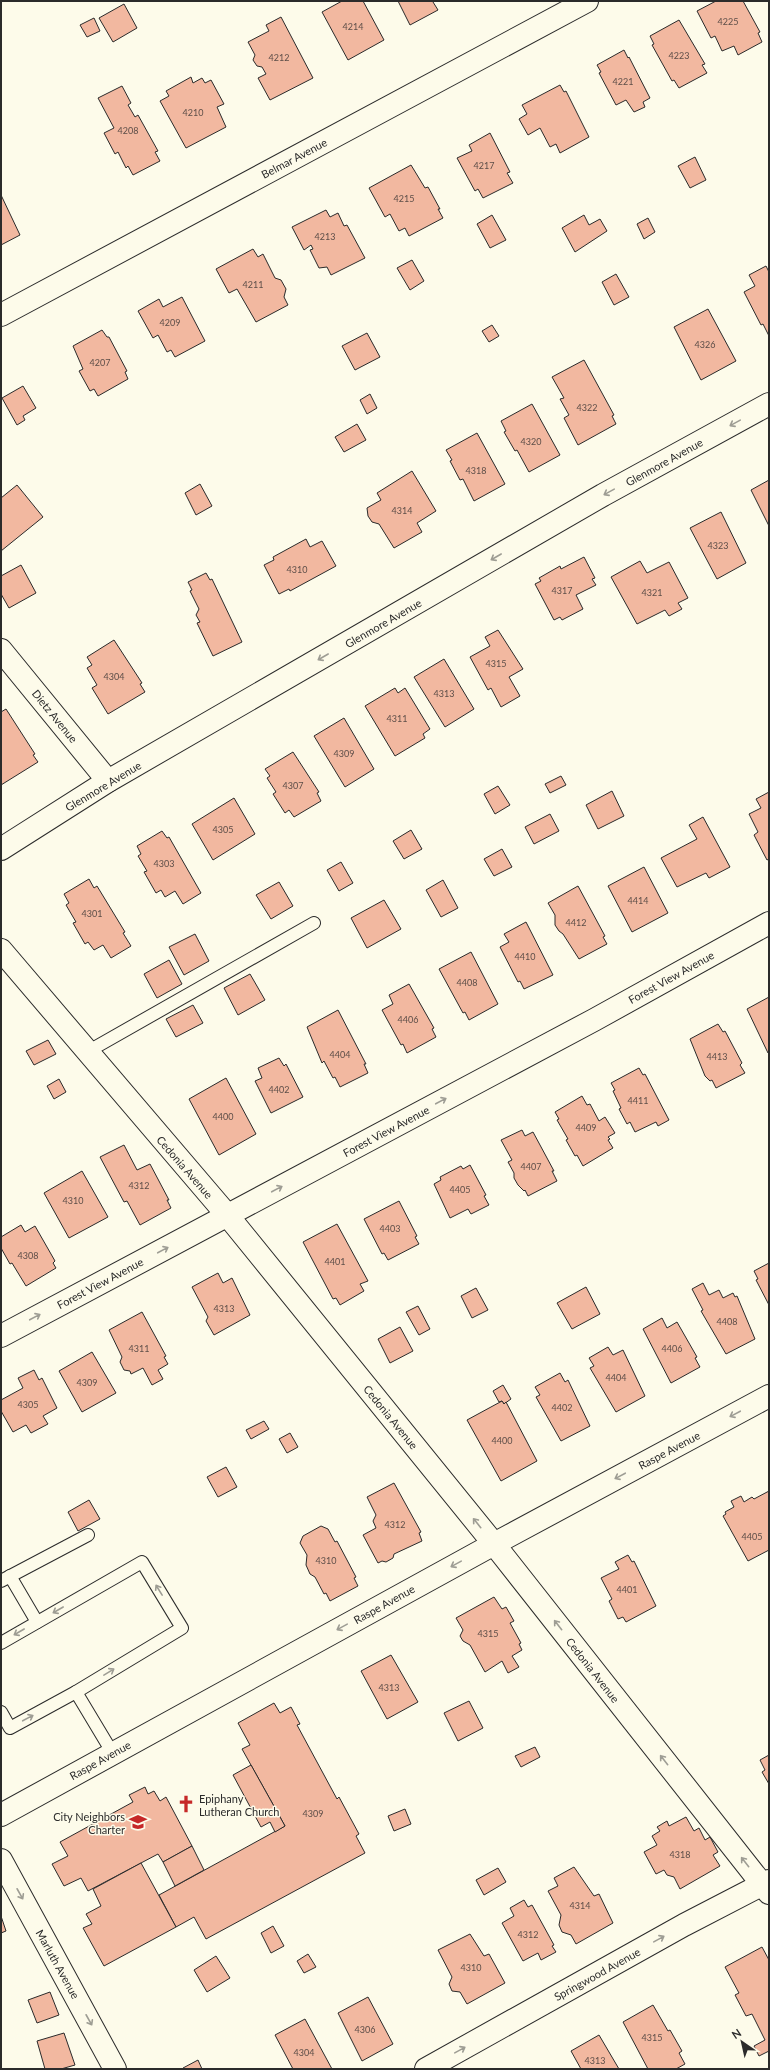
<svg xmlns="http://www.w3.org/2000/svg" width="770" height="2070" font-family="Lato,sans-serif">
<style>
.building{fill:#f2b8a0;stroke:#2b2b2b}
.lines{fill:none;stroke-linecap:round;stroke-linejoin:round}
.lane-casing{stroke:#2b2b2b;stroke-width:14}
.street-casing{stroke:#2b2b2b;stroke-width:24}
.lane{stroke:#fdfbea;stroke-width:12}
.street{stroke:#fdfbea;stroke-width:22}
.oneway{stroke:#9e9d94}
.labels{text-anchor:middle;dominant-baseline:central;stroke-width:3;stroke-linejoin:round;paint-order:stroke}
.number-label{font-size:9px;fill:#5d4e48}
.street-label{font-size:11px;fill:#2b2b2b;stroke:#fdfbea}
.poi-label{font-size:11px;fill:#2b2b2b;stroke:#fdfbea;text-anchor:start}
</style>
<rect width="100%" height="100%" fill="#fdfbea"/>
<!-- building -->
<g class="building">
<polygon points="342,1 363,1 384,40 348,60 322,12"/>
<polygon points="398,1 434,1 433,2 438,10 410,25"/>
<polygon points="716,1 743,1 760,32 758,33 762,42 738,55 734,46 722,51 715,36 711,38 697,11"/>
<polygon points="124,4 137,28 113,42 99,18"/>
<polygon points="281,17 313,78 270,100 258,78 266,74 262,67 257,66 253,60 255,55 248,42 269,31 266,25"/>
<polygon points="94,18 100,31 87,37 80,25"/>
<polygon points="679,20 705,64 702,65 707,73 679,88 674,80 672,81 652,45 654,44 650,36"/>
<polygon points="624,50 628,58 629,57 650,98 643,102 645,107 634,112 626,100 616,105 599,73 601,72 597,65"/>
<polygon points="191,77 193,83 202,78 205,83 211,80 224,104 217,107 226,127 186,148 160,101 169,96 166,91"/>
<polygon points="560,85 564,92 566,91 589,137 560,153 556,144 550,147 540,128 528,135 519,119 527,114 522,105"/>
<polygon points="122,86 131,103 128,105 135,117 138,115 158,151 155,152 160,161 133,175 128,166 126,168 118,152 115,154 104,133 114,128 98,98"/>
<polygon points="490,133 510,172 507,173 513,183 483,198 478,189 475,191 457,158 472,151 469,145"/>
<polygon points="695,157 706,180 690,188 678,166"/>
<polygon points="411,165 425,188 428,187 440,209 438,209 443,218 409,236 405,228 399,231 390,214 385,217 369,188"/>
<polygon points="1,195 20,235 1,245"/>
<polygon points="326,210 330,217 338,213 344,226 347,225 365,258 331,275 327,267 319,268 310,250 313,249 311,245 304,250 292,227"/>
<polygon points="492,215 506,240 490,248 477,224"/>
<polygon points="584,215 589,225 600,219 607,231 575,252 562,228"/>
<polygon points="648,218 655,232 644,239 637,224"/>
<polygon points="253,249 258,257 263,254 275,278 281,280 286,289 284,297 288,305 256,322 237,289 229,293 216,269"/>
<polygon points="412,260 424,281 410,290 397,268"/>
<polygon points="766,266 769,272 769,336 763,324 761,325 744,292 755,286 749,275"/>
<polygon points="616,274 629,297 614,305 602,282"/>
<polygon points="182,297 205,341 175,357 171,350 167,352 158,335 153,338 138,311 159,299 163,307"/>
<polygon points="708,309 736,361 701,380 674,327"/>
<polygon points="492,325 499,336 489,342 482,331"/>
<polygon points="102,330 107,337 109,337 127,371 125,372 128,379 98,396 94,389 90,391 79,371 83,369 73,346"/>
<polygon points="367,333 380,357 355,370 342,346"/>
<polygon points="584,360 614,415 612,416 616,424 578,445 564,418 569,415 560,399 564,398 552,377"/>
<polygon points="23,386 36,408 23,416 25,420 17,425 2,398"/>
<polygon points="370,394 377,408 367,414 360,400"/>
<polygon points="532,404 560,455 529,472 517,450 515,451 504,432 506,431 501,421"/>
<polygon points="357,424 366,440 344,452 335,437"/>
<polygon points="477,433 505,484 474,501 463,479 460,480 450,461 452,460 446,450"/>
<polygon points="412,471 436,511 417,523 422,532 394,548 379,524 372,522 368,516 367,508 381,500 377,493"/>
<polygon points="769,480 769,526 751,490"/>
<polygon points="200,484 212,506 196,515 185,493"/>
<polygon points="17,485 43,517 1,551 1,498"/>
<polygon points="721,512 746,563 717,579 690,528"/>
<polygon points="306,539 310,547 322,541 336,566 290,591 289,589 279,594 264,565 274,560 273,557"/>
<polygon points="584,557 595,578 592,579 596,585 576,595 583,609 562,620 560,617 554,620 535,584 541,581 539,578 560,566 561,569"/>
<polygon points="640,561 647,573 669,562 688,598 678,603 682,609 669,616 665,610 637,624 611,577"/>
<polygon points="21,565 36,593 9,608 1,594 1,576"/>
<polygon points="206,573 210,580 212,579 242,642 213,656 197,623 200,622 196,615 199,609 190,591 192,590 188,582"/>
<polygon points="498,630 523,669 509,677 520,696 501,707 491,688 488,690 470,657 490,646 485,637"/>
<polygon points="114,640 142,683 140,684 145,692 108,714 92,688 97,685 87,668 92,665 87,657"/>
<polygon points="444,659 474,709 445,727 414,677"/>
<polygon points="395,688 398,693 405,688 430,729 423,734 425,738 395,756 365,706"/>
<polygon points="6,709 35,754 33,755 38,762 1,785 1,712"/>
<polygon points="344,718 374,769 345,787 314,736"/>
<polygon points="293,752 319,792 317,793 321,801 294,817 289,810 285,813 273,794 276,792 267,778 270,776 265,769"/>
<polygon points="561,776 566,785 550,793 545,784"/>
<polygon points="498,786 510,805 495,814 484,794"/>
<polygon points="612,791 624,816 598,829 586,805"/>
<polygon points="769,792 769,859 767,860 754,835 758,832 749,814 761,808 756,799"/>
<polygon points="234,798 255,834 213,860 192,824"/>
<polygon points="550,814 559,831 534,844 525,827"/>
<polygon points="703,817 730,867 709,878 706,873 677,887 661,858 697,839 689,825"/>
<polygon points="411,830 422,849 404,859 393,841"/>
<polygon points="162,831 167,838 169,837 201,893 183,904 175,891 165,897 161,890 156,893 144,872 147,871 138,856 141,854 137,846"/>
<polygon points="502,849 512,867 494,876 484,859"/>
<polygon points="341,862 353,883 339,891 327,870"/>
<polygon points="644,867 668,913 632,932 608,886"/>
<polygon points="89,879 94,888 97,886 125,932 123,933 131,946 111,958 103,945 94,950 88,942 85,944 73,923 76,922 66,905 69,903 64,894"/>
<polygon points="443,880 458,908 441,917 426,890"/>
<polygon points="279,882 293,906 271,919 256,895"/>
<polygon points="578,886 605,936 603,937 607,944 579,959 563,934 559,931 555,925 555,915 548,903"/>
<polygon points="384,900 401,929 367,948 351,918"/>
<polygon points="526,922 553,975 524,989 520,981 518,982 500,947 509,942 504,934"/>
<polygon points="195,934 209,961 184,975 169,947"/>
<polygon points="471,952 498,1004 469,1020 465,1012 463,1013 439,969"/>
<polygon points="169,960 182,984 157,998 144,974"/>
<polygon points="250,974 265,1000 238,1015 224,988"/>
<polygon points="409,984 434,1028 432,1029 436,1037 407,1053 403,1044 401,1045 382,1010 393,1004 389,995"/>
<polygon points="769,997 769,1053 768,1053 747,1009"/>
<polygon points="193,1005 203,1023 176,1037 166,1019"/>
<polygon points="338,1010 366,1064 364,1064 368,1073 340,1087 335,1077 333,1078 324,1061 322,1063 307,1027"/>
<polygon points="718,1024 723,1032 725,1031 742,1063 740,1065 745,1073 716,1088 712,1080 710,1081 705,1076 690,1039"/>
<polygon points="48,1040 56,1054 34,1065 26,1051"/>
<polygon points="279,1058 284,1066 286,1064 303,1097 271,1113 255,1081 262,1078 258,1068"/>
<polygon points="639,1068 643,1075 645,1074 669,1120 658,1126 656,1122 635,1132 630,1122 627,1124 619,1109 621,1108 613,1091 615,1090 611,1083"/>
<polygon points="226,1078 256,1134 219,1155 189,1099"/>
<polygon points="59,1079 66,1092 54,1099 47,1086"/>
<polygon points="582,1096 587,1105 590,1104 599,1121 605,1117 615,1133 608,1137 610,1139 608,1140 613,1148 583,1166 577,1155 575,1156 566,1140 568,1139 557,1120 559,1119 555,1112"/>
<polygon points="522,1130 525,1136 533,1132 554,1171 552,1171 557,1181 528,1196 525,1190 524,1191 518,1185 514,1178 514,1173 508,1162 512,1160 501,1140"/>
<polygon points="124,1145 137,1170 150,1164 169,1200 167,1200 171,1208 140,1225 127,1201 124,1202 100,1157"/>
<polygon points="470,1165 486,1195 484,1196 489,1205 471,1214 468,1209 450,1218 434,1184 441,1180 440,1177 461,1166 463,1169"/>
<polygon points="82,1171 108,1217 69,1238 44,1193"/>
<polygon points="399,1201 417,1236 415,1237 419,1244 388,1260 384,1253 382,1254 364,1219"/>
<polygon points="337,1224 368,1281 360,1284 364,1291 340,1305 336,1298 333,1299 303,1242"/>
<polygon points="21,1225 25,1232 35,1226 55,1261 53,1263 56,1268 26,1286 12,1263 10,1264 1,1248 1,1237"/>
<polygon points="769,1263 769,1305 756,1280 758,1279 754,1271"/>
<polygon points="218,1273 223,1283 232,1278 250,1315 214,1335 206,1321 208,1317 192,1287"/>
<polygon points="703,1283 709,1295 719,1290 723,1298 733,1293 735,1297 737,1296 755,1339 726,1354 701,1311 703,1310 692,1289"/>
<polygon points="586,1287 600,1314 572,1329 557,1303"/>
<polygon points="476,1288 488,1310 472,1318 461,1296"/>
<polygon points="418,1306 430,1329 419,1335 406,1312"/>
<polygon points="142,1312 166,1356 164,1357 168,1364 158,1370 163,1379 152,1385 143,1368 131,1374 130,1371 124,1370 120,1362 122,1357 109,1330"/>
<polygon points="662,1318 667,1328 677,1322 697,1357 695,1358 700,1367 671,1383 643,1329"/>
<polygon points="400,1327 413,1351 390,1363 378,1339"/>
<polygon points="608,1347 613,1355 623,1350 645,1396 616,1412 590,1368 594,1366 589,1358"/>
<polygon points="92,1352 116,1393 82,1412 59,1371"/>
<polygon points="34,1370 39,1380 42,1378 57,1408 43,1416 48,1424 31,1433 26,1425 13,1432 1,1411 1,1400 23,1388 18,1378"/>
<polygon points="560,1373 565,1382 568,1380 590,1426 561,1441 536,1397 540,1395 535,1387"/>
<polygon points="503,1385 511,1399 504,1404 502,1401 499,1402 493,1391"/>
<polygon points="502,1401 504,1404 506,1402 537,1461 501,1481 467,1420"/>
<polygon points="264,1421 269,1429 251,1439 246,1430"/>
<polygon points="290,1433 298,1447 287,1453 279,1439"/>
<polygon points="226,1467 237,1487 218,1497 207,1477"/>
<polygon points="394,1483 421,1532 419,1533 422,1541 394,1554 393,1558 386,1562 382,1561 378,1563 363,1535 376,1528 373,1521 376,1515 367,1497"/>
<polygon points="769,1491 769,1550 748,1561 723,1516 726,1514 725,1512 734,1507 731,1501 741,1496 744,1502 752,1497 754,1499"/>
<polygon points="89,1500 100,1519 78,1531 68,1512"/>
<polygon points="321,1526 328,1529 335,1542 337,1541 356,1577 354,1578 358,1586 330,1601 326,1593 324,1594 315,1577 310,1574 306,1565 307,1555 300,1543 303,1536"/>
<polygon points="628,1555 632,1562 634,1561 656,1606 626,1622 623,1617 618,1619 609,1601 612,1599 601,1578 619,1569 615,1562"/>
<polygon points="494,1597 502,1609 506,1607 514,1621 510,1623 521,1643 519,1644 522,1650 512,1656 519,1667 508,1673 502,1661 485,1672 470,1645 463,1641 460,1636 463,1630 456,1618"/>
<polygon points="391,1655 418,1702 387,1719 361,1671"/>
<polygon points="469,1701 483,1728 458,1741 444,1713"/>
<polygon points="274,1703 280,1713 291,1707 300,1724 297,1725 337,1799 339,1797 359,1834 356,1836 365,1853 206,1939 194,1917 176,1927 159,1895 285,1826 242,1749 250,1745 238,1723"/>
<polygon points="535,1747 540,1757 521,1767 515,1756"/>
<polygon points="769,1755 769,1784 762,1772 765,1770 760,1760"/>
<polygon points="251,1765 285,1826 275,1832 270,1822 261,1827 233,1775"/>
<polygon points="145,1787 148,1794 154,1791 160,1801 166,1797 192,1846 163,1862 158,1854 88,1891 81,1878 64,1886 52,1864 68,1856 60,1842 133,1802 129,1795"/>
<polygon points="405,1809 411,1824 394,1831 388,1816"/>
<polygon points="686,1817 694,1831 699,1828 705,1840 710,1837 718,1852 713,1855 720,1866 680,1889 674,1877 667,1875 664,1870 656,1874 644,1852 657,1845 652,1836 660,1831 657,1827 667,1821 669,1826"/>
<polygon points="192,1846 204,1870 175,1886 163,1862"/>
<polygon points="141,1863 176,1927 104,1966 83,1928 92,1924 86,1914 101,1906 93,1889"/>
<polygon points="574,1867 594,1896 599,1894 613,1923 576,1944 571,1935 562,1932 559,1925 561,1915 548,1891 558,1886 554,1878"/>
<polygon points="498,1868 506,1882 484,1895 476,1880"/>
<polygon points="524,1900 528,1907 532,1905 554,1945 552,1946 556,1952 541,1960 538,1953 523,1961 502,1923 514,1916 510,1908"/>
<polygon points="1,1916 6,1931 1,1933"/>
<polygon points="273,1926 284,1946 271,1953 261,1933"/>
<polygon points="470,1934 484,1956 489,1954 505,1983 467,2004 460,1992 452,1991 449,1984 452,1977 438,1950"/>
<polygon points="762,1947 769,1960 769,2051 759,2056 754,2046 765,2040 752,2014 746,2016 735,1995 739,1993 725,1967"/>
<polygon points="308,1954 316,1967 304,1973 297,1961"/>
<polygon points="216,1956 230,1978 207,1992 194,1970"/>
<polygon points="50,1992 59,2015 37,2023 28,2000"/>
<polygon points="368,1997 393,2044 362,2061 338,2013"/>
<polygon points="653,2005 668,2031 670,2030 682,2051 679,2053 685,2064 676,2069 648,2069 623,2022"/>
<polygon points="305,2019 332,2069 293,2069 275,2035"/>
<polygon points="64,2033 75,2065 61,2069 45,2069 37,2041"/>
<polygon points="599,2035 619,2069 581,2069 571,2051"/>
<polygon points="198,2060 202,2069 183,2069 183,2068"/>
</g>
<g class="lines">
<!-- lane casing -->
<g class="lane-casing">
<g id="lane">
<polyline points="87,1052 314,923"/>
<polyline points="10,1576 37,1622"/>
<polyline points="1,1581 88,1535"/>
<polyline points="1,1643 142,1562 182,1628 76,1692 10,1728 1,1712"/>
<polyline points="76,1692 112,1752"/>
</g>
</g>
<!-- street casing -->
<g class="street-casing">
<g id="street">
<polyline points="1,315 587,1"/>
<polyline points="1,650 108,781"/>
<polyline points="1,849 108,781 603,495 769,404"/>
<polyline points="1,950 228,1216 494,1544 769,1893"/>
<polyline points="1,1336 594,1020 769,923"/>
<polyline points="1,1815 494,1544 769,1396"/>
<polyline points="1,1860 115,2069"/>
<polyline points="426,2069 684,1925 769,1881"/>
</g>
</g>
<!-- lane -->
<use href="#lane" class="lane"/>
<!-- street -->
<use href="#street" class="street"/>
</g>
<!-- one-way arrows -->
<defs><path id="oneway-shaft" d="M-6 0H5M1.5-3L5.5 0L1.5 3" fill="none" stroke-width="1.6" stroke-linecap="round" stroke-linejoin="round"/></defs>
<g class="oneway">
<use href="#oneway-shaft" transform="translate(735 423) rotate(151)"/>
<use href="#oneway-shaft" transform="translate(609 492) rotate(151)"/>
<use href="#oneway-shaft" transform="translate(496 557) rotate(150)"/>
<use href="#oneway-shaft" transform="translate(323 657) rotate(150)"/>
<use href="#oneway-shaft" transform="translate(441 1101) rotate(-28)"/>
<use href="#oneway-shaft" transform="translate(277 1189) rotate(-28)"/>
<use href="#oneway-shaft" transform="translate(163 1250) rotate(-28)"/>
<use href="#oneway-shaft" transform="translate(35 1317) rotate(-28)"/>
<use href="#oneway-shaft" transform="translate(735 1414) rotate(152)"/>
<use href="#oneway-shaft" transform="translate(620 1476) rotate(152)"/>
<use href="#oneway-shaft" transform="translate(477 1523) rotate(-129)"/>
<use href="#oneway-shaft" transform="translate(456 1564) rotate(151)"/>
<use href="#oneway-shaft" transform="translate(159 1590) rotate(-122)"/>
<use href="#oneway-shaft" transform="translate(58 1610) rotate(150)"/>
<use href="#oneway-shaft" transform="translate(558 1625) rotate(-128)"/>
<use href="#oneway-shaft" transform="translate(342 1627) rotate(151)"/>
<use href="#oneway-shaft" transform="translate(19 1632) rotate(150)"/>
<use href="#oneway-shaft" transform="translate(109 1672) rotate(-31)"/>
<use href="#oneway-shaft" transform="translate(28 1718) rotate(-28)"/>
<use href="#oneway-shaft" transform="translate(664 1760) rotate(-128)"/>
<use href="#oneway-shaft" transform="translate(745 1862) rotate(-128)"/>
<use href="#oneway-shaft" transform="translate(20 1894) rotate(61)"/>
<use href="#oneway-shaft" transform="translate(659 1939) rotate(-29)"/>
<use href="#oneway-shaft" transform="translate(89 2020) rotate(61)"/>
<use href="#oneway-shaft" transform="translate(460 2050) rotate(-29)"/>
</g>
<!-- icons -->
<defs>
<g id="church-bare" transform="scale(1.38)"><path d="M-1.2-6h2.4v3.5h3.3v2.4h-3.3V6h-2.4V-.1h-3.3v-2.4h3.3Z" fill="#c62828" stroke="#fdfbea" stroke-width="2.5" paint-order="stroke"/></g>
<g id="school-bare" transform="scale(1.38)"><path d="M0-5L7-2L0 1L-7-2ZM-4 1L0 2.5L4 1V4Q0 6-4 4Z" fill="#c62828" stroke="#fdfbea" stroke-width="2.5" paint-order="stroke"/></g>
</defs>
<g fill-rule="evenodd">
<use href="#church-bare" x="186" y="1804"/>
<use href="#school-bare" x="138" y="1822"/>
</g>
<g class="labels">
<!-- number labels -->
<g class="number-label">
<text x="728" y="21">4225</text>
<text x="353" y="26">4214</text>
<text x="679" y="55">4223</text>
<text x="279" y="57">4212</text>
<text x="623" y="81">4221</text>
<text x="193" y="112">4210</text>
<text x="128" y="130">4208</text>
<text x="484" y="165">4217</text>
<text x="404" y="198">4215</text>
<text x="325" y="236">4213</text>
<text x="253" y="284">4211</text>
<text x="170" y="322">4209</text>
<text x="705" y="344">4326</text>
<text x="100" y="362">4207</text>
<text x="587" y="407">4322</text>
<text x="531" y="441">4320</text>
<text x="476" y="470">4318</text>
<text x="402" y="510">4314</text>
<text x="718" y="545">4323</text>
<text x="297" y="569">4310</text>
<text x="562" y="590">4317</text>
<text x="652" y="592">4321</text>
<text x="496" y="663">4315</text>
<text x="114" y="676">4304</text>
<text x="444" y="693">4313</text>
<text x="397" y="718">4311</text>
<text x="344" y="753">4309</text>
<text x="293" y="785">4307</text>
<text x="223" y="829">4305</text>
<text x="164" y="863">4303</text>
<text x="638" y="900">4414</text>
<text x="92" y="913">4301</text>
<text x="576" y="922">4412</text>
<text x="525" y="956">4410</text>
<text x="467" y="982">4408</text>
<text x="408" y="1019">4406</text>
<text x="340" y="1054">4404</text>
<text x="717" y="1056">4413</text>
<text x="279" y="1089">4402</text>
<text x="638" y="1100">4411</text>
<text x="223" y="1116">4400</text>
<text x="586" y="1127">4409</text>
<text x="531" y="1166">4407</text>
<text x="139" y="1185">4312</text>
<text x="460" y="1189">4405</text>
<text x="73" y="1200">4310</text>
<text x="390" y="1228">4403</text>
<text x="28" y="1255">4308</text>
<text x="335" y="1261">4401</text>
<text x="224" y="1308">4313</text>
<text x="727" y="1321">4408</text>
<text x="139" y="1348">4311</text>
<text x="672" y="1348">4406</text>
<text x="616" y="1377">4404</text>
<text x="87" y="1382">4309</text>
<text x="28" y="1404">4305</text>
<text x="562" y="1407">4402</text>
<text x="502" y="1440">4400</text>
<text x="395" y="1524">4312</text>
<text x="752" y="1536">4405</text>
<text x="326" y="1560">4310</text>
<text x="627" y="1589">4401</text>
<text x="488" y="1633">4315</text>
<text x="389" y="1687">4313</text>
<text x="313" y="1813">4309</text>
<text x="680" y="1854">4318</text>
<text x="580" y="1905">4314</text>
<text x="528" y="1934">4312</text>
<text x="471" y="1967">4310</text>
<text x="365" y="2029">4306</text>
<text x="652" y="2037">4315</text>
<text x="304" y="2052">4304</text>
<text x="595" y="2060">4313</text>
</g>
<!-- street labels -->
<g class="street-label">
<text transform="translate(294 158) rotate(-28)">Belmar Avenue</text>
<text transform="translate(664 462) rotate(-29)">Glenmore Avenue</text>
<text transform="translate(383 623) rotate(-30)">Glenmore Avenue</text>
<text transform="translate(55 716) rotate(51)">Dietz Avenue</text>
<text transform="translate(103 786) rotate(-31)">Glenmore Avenue</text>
<text transform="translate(671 977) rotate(-29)">Forest View Avenue</text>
<text transform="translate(386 1131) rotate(-28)">Forest View Avenue</text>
<text transform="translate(185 1167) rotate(49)">Cedonia Avenue</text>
<text transform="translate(100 1283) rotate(-28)">Forest View Avenue</text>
<text transform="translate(391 1417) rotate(51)">Cedonia Avenue</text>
<text transform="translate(669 1450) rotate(-28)">Raspe Avenue</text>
<text transform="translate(384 1604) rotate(-29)">Raspe Avenue</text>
<text transform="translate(593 1670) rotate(52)">Cedonia Avenue</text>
<text transform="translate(100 1760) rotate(-29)">Raspe Avenue</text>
<text transform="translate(58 1964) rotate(61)">Marluth Avenue</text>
<text transform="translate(597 1974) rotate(-29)">Springwood Avenue</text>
</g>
<!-- poi labels -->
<g class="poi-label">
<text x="199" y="1798">Epiphany<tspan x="199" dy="13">Lutheran Church</tspan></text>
<text x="125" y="1816" text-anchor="end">City Neighbors<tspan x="125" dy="13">Charter</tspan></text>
</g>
</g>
<!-- border -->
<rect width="770" height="2070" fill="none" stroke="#2b2b2b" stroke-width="4"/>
<!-- north arrow -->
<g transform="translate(742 2042) rotate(326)" stroke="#fdfbea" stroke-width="3" paint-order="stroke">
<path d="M0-3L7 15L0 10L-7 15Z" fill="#2b2b2b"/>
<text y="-6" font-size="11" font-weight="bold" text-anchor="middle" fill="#2b2b2b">N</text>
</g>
</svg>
